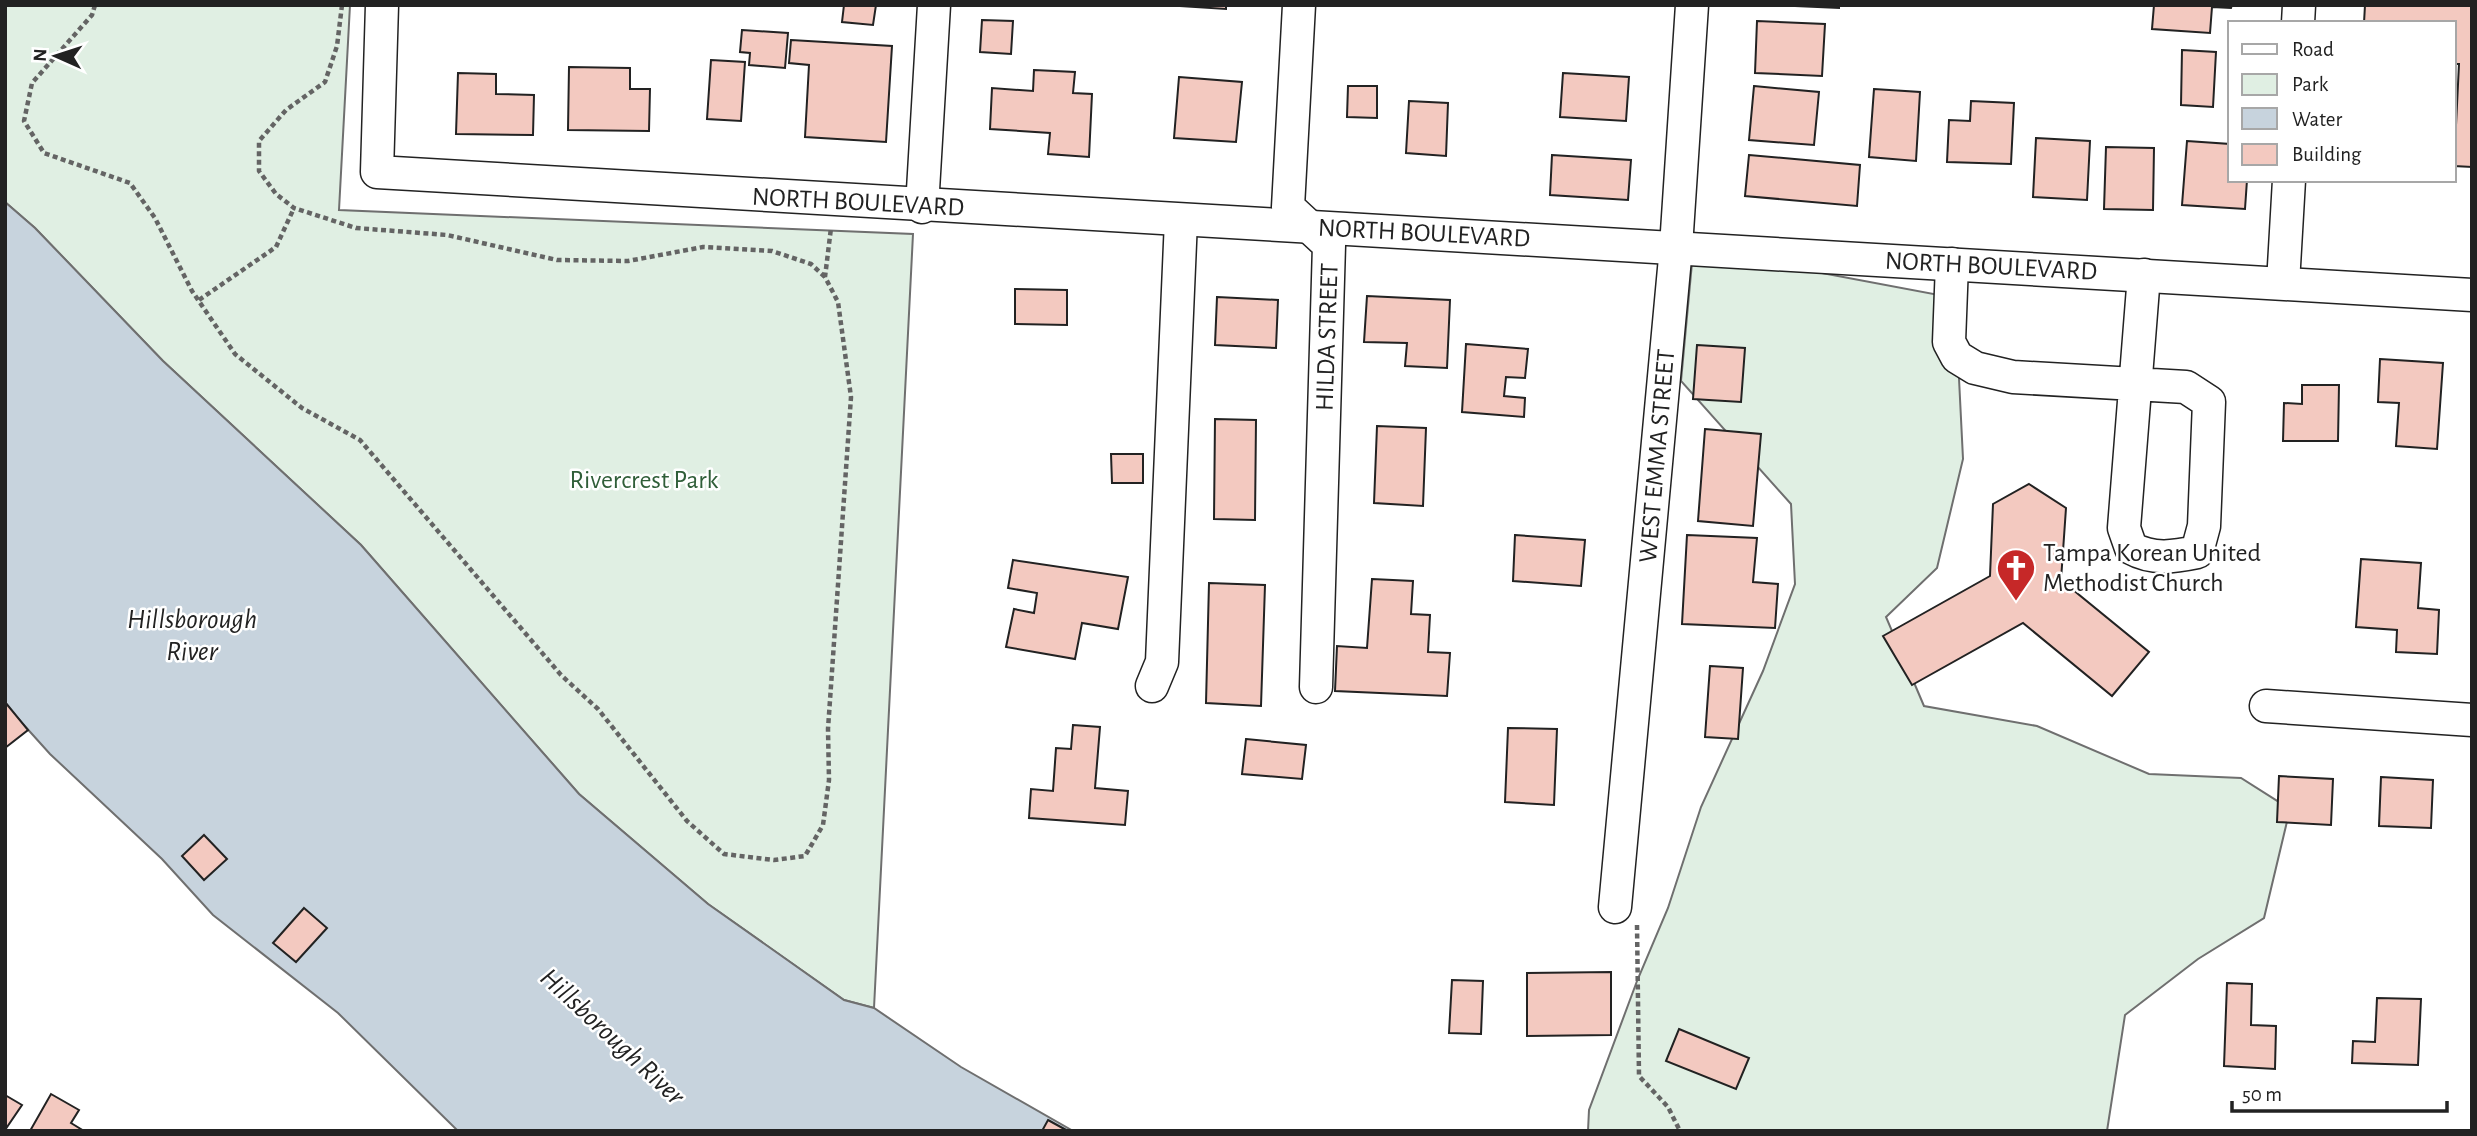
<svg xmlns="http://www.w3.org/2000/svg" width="2477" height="1136" font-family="'Alegreya Sans',sans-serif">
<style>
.green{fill:#e0efe3;stroke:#6f6f6f;stroke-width:2}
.water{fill:#c7d3dd;stroke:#6f6f6f;stroke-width:2}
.building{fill:#f3c9c0;stroke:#222;stroke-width:2}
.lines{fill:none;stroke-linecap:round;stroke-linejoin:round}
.minor-casing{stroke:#222;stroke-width:35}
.path{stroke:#646464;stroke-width:4.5;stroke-dasharray:5 3.5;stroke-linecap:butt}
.minor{stroke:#fff;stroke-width:32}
.labels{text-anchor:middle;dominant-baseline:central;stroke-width:5;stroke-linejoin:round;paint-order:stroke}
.street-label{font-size:26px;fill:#222;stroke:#fff}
.park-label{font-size:26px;fill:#2f5e38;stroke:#fff}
.poi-label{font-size:26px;fill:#222;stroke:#fff;text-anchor:start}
.water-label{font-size:28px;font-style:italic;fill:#222;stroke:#fff}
</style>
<rect width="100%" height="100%" fill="#fff"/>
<!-- green -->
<g class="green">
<polygon points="5,5 350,5 339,210 913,234 874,1008 844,1000 708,904 579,794 361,545 163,361 35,228 5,202"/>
<polygon points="1692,263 1806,270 1955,298 1963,459 1937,568 1886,617 1924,706 2037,726 2149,774 2241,778 2290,809 2264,918 2198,959 2125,1015 2107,1131 1588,1131 1589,1110 1637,981 1668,908 1701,807 1763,671 1795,584 1791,504 1681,381"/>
</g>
<!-- water -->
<polygon class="water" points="5,202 35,228 163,361 361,545 579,794 708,904 844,1000 874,1008 961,1067 1073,1131 458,1131 338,1013 213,915 162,859 50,754 5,704"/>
<!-- building -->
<g class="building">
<polygon points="844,5 876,5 873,25 842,22"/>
<polygon points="1164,5 1226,5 1226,9"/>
<polygon points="1771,5 1839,5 1839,8"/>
<polygon points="2154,5 2232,5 2231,8 2212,7 2210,33 2152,29"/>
<polygon points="2365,5 2472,5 2472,167 2454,166 2459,64 2454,64 2454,23 2364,23"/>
<polygon points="982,20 1013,21 1011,54 980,52"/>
<polygon points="1757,21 1825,24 1822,76 1755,73"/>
<polygon points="742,30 788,33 785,68 749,65 750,53 740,52"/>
<polygon points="791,40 892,46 886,142 805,137 809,65 789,63"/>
<polygon points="2182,50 2216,52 2213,107 2181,105"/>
<polygon points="711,60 745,62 741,121 707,119"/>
<polygon points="569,67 630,68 630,89 650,89 649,131 568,130"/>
<polygon points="1034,70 1075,72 1073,93 1092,94 1089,157 1048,154 1050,133 990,129 992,88 1033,91"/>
<polygon points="458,73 496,74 496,94 534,95 533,135 456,134"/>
<polygon points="1563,73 1629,77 1626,121 1560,117"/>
<polygon points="1179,77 1242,82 1236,142 1174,138"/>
<polygon points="1348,86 1377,86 1377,118 1347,117"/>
<polygon points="1754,86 1819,92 1814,145 1749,140"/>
<polygon points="1874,89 1920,92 1916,161 1869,157"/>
<polygon points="1409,101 1448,103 1446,156 1406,153"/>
<polygon points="1971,101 2014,103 2011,164 1947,162 1949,120 1970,121"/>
<polygon points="2036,138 2090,141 2087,200 2033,197"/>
<polygon points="2187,141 2230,144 2230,180 2247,180 2245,209 2182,205"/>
<polygon points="2106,147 2154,148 2153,210 2104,209"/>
<polygon points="1552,155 1631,160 1628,200 1550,195"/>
<polygon points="1749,155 1860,165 1857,206 1745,196"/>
<polygon points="1015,289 1067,290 1067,325 1015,324"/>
<polygon points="1367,296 1450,300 1447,368 1405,366 1407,343 1364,342"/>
<polygon points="1217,297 1278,300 1276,348 1215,345"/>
<polygon points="1466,344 1528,349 1525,378 1506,377 1504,396 1525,398 1524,417 1462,412"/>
<polygon points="1697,345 1745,348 1741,402 1693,399"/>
<polygon points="2380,359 2443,363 2437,449 2396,446 2399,403 2378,402"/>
<polygon points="2302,385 2339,385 2338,441 2283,441 2284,403 2302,404"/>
<polygon points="1215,419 1256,420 1255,520 1214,519"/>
<polygon points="1377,426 1426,428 1423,506 1374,503"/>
<polygon points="1705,429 1761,434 1753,526 1698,521"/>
<polygon points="1111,454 1143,454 1143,483 1112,483"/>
<polygon points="2029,484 2066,508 2061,580 2149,652 2112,696 2023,623 1912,685 1883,636 1990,576 1993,504"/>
<polygon points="1515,535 1585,540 1581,586 1513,581"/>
<polygon points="1687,535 1757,538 1753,582 1778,584 1775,628 1682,624"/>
<polygon points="2361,559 2421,563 2418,608 2439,610 2437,654 2396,652 2397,630 2356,627"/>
<polygon points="1013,560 1128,577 1118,629 1082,623 1075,659 1006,647 1014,609 1034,613 1037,593 1008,588"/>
<polygon points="1372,579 1413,581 1411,614 1430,615 1428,652 1450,653 1447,696 1335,691 1337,646 1367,648"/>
<polygon points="1209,583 1265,585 1261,706 1206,703"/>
<polygon points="1710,666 1743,668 1738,739 1705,737"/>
<polygon points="5,702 28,730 5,748"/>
<polygon points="1073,725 1100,727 1095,788 1128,791 1125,825 1029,818 1031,789 1053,791 1056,748 1071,749"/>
<polygon points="1508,728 1557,729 1554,805 1505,802"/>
<polygon points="1246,739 1306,745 1302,779 1242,774"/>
<polygon points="2279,776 2333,779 2331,825 2277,822"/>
<polygon points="2381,777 2433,780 2431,828 2379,826"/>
<polygon points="204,835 227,859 204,880 182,856"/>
<polygon points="304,908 327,928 296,962 273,943"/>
<polygon points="1611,972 1611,1035 1527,1036 1527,973"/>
<polygon points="1452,980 1483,981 1481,1034 1449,1033"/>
<polygon points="2227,983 2252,984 2251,1025 2276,1026 2275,1069 2224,1066"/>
<polygon points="2377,998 2421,999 2418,1065 2352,1063 2353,1041 2375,1042"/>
<polygon points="1679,1029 1749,1058 1736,1089 1666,1061"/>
<polygon points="51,1094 79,1110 71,1123 84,1131 30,1131"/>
<polygon points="5,1095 22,1105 5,1130"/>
<polygon points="1048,1120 1068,1131 1042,1131"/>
</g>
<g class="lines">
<!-- minor casing -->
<g class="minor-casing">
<g id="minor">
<polyline points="382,5 377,172 2472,295"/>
<polyline points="1299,5 1288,207 1329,245 1316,687"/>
<polyline points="2298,23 2299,5"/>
<polyline points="922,207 934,5"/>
<path d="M1952 264 1949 342 1957 357 1975 368 2013 377 2186 387 2209 402 2204 526 2197 552C2173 557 2153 560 2131 548L2124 528 2144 275"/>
<polyline points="2283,283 2289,180"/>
<polyline points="1152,686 1162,662 1181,220"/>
<polyline points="2266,706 2472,720"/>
<polyline points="1615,907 1676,247 1692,5"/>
</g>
</g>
<!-- path -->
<g class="path">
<polyline points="95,5 92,15 32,83 24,121 44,153 130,183 155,218 192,291 235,354 302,408 360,440 561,675 598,709 687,821 724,854 774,860 805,856 823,825 829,780 828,729 851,397 838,302 825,277 831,228"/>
<polyline points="342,5 337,46 325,82 286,110 259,141 259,171 276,194 294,208 356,228 447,235 557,260 628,261 703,247 772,251 811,264 825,277"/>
<polyline points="199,300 276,247 294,208"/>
<polyline points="1637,925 1639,1076 1668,1107 1680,1131"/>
</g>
<!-- minor -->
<use href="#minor" class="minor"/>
</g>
<!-- icons -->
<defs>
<g id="church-pin" transform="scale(2.0125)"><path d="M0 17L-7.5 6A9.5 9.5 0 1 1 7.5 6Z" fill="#c62828" stroke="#fff"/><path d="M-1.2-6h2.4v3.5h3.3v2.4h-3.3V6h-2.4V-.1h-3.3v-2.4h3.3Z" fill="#fff"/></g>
</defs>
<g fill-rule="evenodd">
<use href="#church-pin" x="2016" y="568"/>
</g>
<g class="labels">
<!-- street labels -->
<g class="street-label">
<text transform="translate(858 202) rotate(3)">NORTH BOULEVARD</text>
<text transform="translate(1424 233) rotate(3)">NORTH BOULEVARD</text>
<text transform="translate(1991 266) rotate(3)">NORTH BOULEVARD</text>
<text transform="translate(1327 337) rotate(-88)">HILDA STREET</text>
<text transform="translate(1657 456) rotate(-85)">WEST EMMA STREET</text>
</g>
<!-- park labels -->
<g class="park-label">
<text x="644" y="480">Rivercrest Park</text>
</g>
<!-- poi labels -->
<g class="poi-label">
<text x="2043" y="553">Tampa Korean United<tspan x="2043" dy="30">Methodist Church</tspan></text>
</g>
<!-- water labels -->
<g class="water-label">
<text x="192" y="620">Hillsborough<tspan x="192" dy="32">River</tspan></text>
<text transform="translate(612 1037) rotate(43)">Hillsborough River</text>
</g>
</g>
<!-- border -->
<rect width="2477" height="1136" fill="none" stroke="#222222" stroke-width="14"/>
<!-- legend -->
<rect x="2228" y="21" width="228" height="161" fill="#ffffff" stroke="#a7a7a7" stroke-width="2"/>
<rect x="2242" y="44" width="35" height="10" fill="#ffffff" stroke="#a7a7a7" stroke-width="2"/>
<text x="2292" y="56" font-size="21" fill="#222222">Road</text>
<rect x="2242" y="74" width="35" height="21" fill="#e0efe3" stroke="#a7a7a7" stroke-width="2"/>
<text x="2292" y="91" font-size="21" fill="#222222">Park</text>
<rect x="2242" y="108" width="35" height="21" fill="#c7d3dd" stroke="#a7a7a7" stroke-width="2"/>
<text x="2292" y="126" font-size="21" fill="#222222">Water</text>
<rect x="2242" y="144" width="35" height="21" fill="#f3c9c0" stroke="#a7a7a7" stroke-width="2"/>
<text x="2292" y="161" font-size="21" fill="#222222">Building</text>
<!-- north arrow -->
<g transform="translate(56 56) rotate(273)" stroke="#ffffff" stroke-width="5" paint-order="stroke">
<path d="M0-5L12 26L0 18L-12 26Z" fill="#222222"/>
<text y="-10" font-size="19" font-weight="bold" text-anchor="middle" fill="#222222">N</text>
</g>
<!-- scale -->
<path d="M2232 1101v10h215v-10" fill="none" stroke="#222222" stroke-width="3.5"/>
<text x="2242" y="1101" font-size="21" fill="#222222" stroke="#ffffff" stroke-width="5" paint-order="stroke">50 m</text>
</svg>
